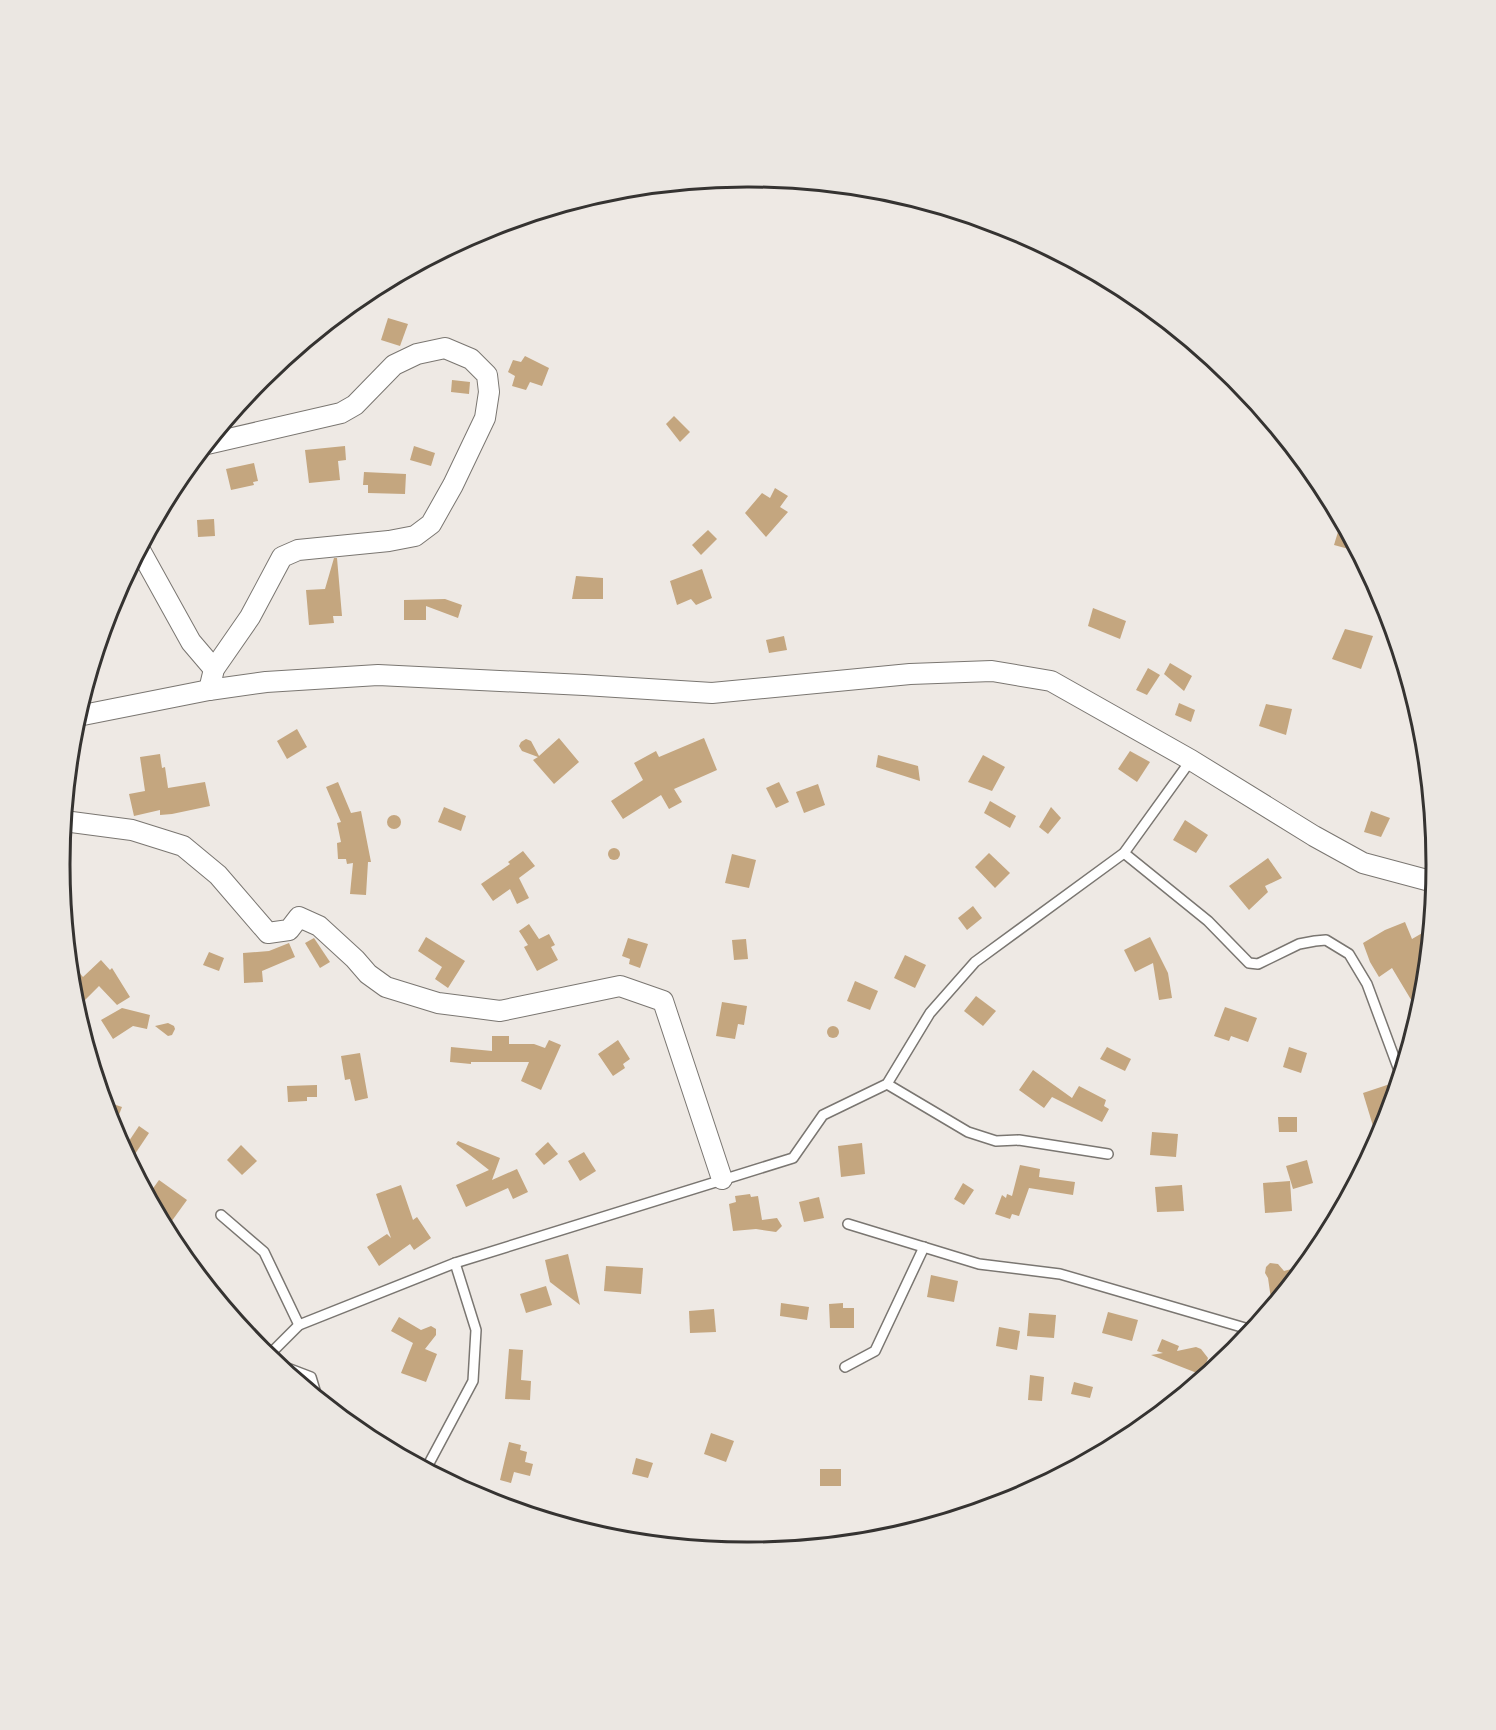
<svg xmlns="http://www.w3.org/2000/svg" width="1496" height="1730" font-family="'PT Sans Narrow',sans-serif">
<style>
.building{fill:#c4a67f}
.lines{fill:none;stroke-linecap:round;stroke-linejoin:round}
.lane-casing{stroke:#7a7671;stroke-width:12}
.street-casing{stroke:#7a7671;stroke-width:22}
.lane{stroke:#fff;stroke-width:9}
.street{stroke:#fff;stroke-width:20}
.rim{fill:none;stroke:#353331;stroke-width:3}
</style>
<rect width="100%" height="100%" fill="#eee9e4"/>
<!-- building -->
<g class="building">
<polygon points="388,318 408,324 400,346 381,340"/>
<polygon points="525,356 549,368 542,386 530,382 526,390 512,386 515,376 508,372 513,360 521,362"/>
<polygon points="452,380 470,382 469,394 451,392"/>
<polygon points="674,416 690,432 680,442 666,424"/>
<polygon points="345,446 346,460 338,461 340,480 309,483 305,450"/>
<polygon points="414,446 435,453 431,466 410,460"/>
<polygon points="254,463 258,481 253,482 254,485 231,490 226,469"/>
<polygon points="364,472 406,474 405,494 368,493 368,485 363,485"/>
<polygon points="775,488 788,496 780,507 788,512 766,537 745,513 762,493 770,498"/>
<polygon points="214,519 215,536 198,537 197,520"/>
<polygon points="1341,522 1345,529 1356,551 1334,545"/>
<polygon points="708,530 717,539 701,555 692,545"/>
<polygon points="334,558 337,558 342,616 333,616 334,623 309,625 306,590 325,589"/>
<polygon points="702,569 712,598 696,605 691,599 677,605 670,581"/>
<polygon points="576,576 603,578 603,599 572,599"/>
<polygon points="445,599 462,605 458,618 426,606 426,620 404,620 404,600"/>
<polygon points="1093,608 1126,621 1120,639 1088,626"/>
<polygon points="1345,629 1373,636 1361,669 1332,659"/>
<polygon points="784,636 787,650 769,653 766,640"/>
<polygon points="1170,663 1192,676 1184,691 1164,674"/>
<polygon points="1148,668 1160,675 1147,695 1136,690"/>
<polygon points="1179,703 1195,710 1191,722 1175,715"/>
<polygon points="1266,704 1292,709 1286,735 1259,726"/>
<polygon points="297,729 307,747 287,759 277,741"/>
<polygon points="559,738 579,762 554,784 533,760 538,757 522,751 519,746 521,742 526,739 531,741 539,756"/>
<polygon points="704,738 717,770 674,789 682,802 669,809 661,795 623,819 611,801 643,780 634,763 656,751 659,757"/>
<polygon points="1130,751 1150,762 1137,782 1118,769"/>
<polygon points="160,754 162,768 165,767 168,788 205,782 210,806 172,814 160,815 160,810 134,816 129,794 145,791 140,757"/>
<polygon points="878,755 918,766 920,781 876,767"/>
<polygon points="983,755 1005,767 992,791 968,782"/>
<polygon points="338,782 351,813 361,811 371,862 368,862 366,895 350,894 353,863 347,864 346,859 338,859 337,843 341,842 337,823 341,822 326,787"/>
<polygon points="779,782 789,802 776,808 766,788"/>
<polygon points="818,784 825,805 804,813 796,792"/>
<polygon points="990,801 1016,816 1010,828 984,813"/>
<polygon points="444,807 466,816 461,831 438,822"/>
<polygon points="1051,807 1061,818 1048,834 1039,827"/>
<polygon points="1371,811 1390,818 1381,837 1364,832"/>
<circle cx="394" cy="822" r="7"/>
<polygon points="1185,820 1208,835 1196,853 1173,840"/>
<circle cx="614" cy="854" r="6"/>
<polygon points="523,851 535,866 519,878 529,898 517,904 510,889 493,901 481,884 510,864 508,862"/>
<polygon points="989,853 1010,873 995,888 975,867"/>
<polygon points="732,854 756,860 749,888 725,883"/>
<polygon points="1268,858 1282,878 1265,886 1268,892 1249,910 1229,886"/>
<polygon points="973,906 982,918 967,930 958,918"/>
<polygon points="1405,922 1412,939 1424,932 1429,940 1423,997 1413,1003 1392,968 1379,977 1370,962 1363,943 1385,930"/>
<polygon points="529,924 539,939 549,934 555,945 551,947 558,960 537,971 524,947 528,945 519,931"/>
<polygon points="426,937 465,961 448,988 435,979 442,967 418,951"/>
<polygon points="1150,937 1168,973 1172,998 1159,1000 1153,963 1135,972 1124,950"/>
<polygon points="314,938 330,962 320,968 305,943"/>
<polygon points="628,938 648,944 640,968 629,964 630,959 622,956"/>
<polygon points="746,939 748,959 734,960 732,940"/>
<polygon points="289,943 295,957 262,971 263,982 244,983 243,953 269,951"/>
<polygon points="209,952 224,958 219,971 203,965"/>
<polygon points="905,955 926,965 915,988 894,978"/>
<polygon points="101,960 110,970 112,968 130,997 117,1005 99,986 84,1001 72,989 69,961 83,977"/>
<polygon points="855,981 878,991 870,1010 847,1001"/>
<polygon points="976,996 996,1011 983,1026 964,1011"/>
<polygon points="722,1002 747,1006 744,1025 738,1024 735,1039 716,1036"/>
<polygon points="1225,1007 1257,1018 1248,1042 1231,1036 1229,1041 1214,1036"/>
<polygon points="122,1008 150,1015 147,1029 133,1026 113,1039 101,1020"/>
<polygon points="168,1023 174,1026 175,1029 172,1035 168,1036 155,1026"/>
<circle cx="833" cy="1032" r="6"/>
<polygon points="492,1036 509,1036 509,1044 534,1044 545,1048 549,1040 561,1045 541,1090 521,1081 529,1062 471,1062 471,1064 450,1062 451,1047 492,1051"/>
<polygon points="618,1040 630,1059 623,1064 625,1068 613,1076 598,1054"/>
<polygon points="1107,1047 1131,1059 1125,1071 1100,1059"/>
<polygon points="1289,1047 1307,1053 1301,1073 1283,1067"/>
<polygon points="360,1053 368,1098 355,1101 350,1079 345,1080 341,1056"/>
<polygon points="1033,1070 1072,1098 1079,1086 1106,1100 1104,1106 1109,1109 1102,1122 1052,1097 1044,1108 1019,1090"/>
<polygon points="1390,1084 1393,1097 1385,1122 1373,1126 1363,1093"/>
<polygon points="317,1085 317,1097 307,1097 307,1101 288,1102 287,1086"/>
<polygon points="104,1101 122,1107 113,1130 112,1128"/>
<polygon points="1278,1117 1297,1117 1297,1132 1279,1132"/>
<polygon points="139,1126 149,1133 135,1154 125,1147"/>
<polygon points="1152,1132 1178,1134 1176,1157 1150,1155"/>
<polygon points="458,1141 500,1158 492,1180 517,1169 528,1192 513,1199 508,1188 466,1207 456,1185 489,1170 456,1144"/>
<polygon points="548,1142 558,1154 544,1165 535,1154"/>
<polygon points="862,1143 865,1174 841,1177 838,1146"/>
<polygon points="241,1145 257,1161 242,1175 227,1160"/>
<polygon points="584,1152 596,1171 580,1181 568,1161"/>
<polygon points="1307,1160 1313,1183 1293,1189 1286,1166"/>
<polygon points="1020,1165 1040,1169 1039,1177 1075,1182 1073,1195 1029,1188 1019,1216 1012,1214 1010,1219 995,1214 1002,1195 1006,1198 1007,1194 1012,1196"/>
<polygon points="159,1180 187,1200 166,1229 149,1197 149,1194"/>
<polygon points="1290,1181 1292,1211 1265,1213 1263,1183"/>
<polygon points="963,1183 974,1190 964,1205 954,1199"/>
<polygon points="401,1185 413,1220 417,1217 431,1238 414,1250 410,1244 379,1266 367,1247 387,1234 391,1238 376,1194"/>
<polygon points="1182,1185 1184,1211 1157,1212 1155,1187"/>
<polygon points="750,1194 751,1197 758,1196 762,1220 777,1218 782,1226 776,1232 756,1229 733,1231 729,1204 736,1202 735,1196"/>
<polygon points="819,1197 824,1218 804,1222 799,1202"/>
<polygon points="568,1254 580,1305 550,1282 545,1260"/>
<polygon points="1270,1263 1278,1264 1284,1271 1306,1265 1272,1306 1268,1278 1265,1273 1266,1267"/>
<polygon points="606,1266 643,1268 641,1294 604,1291"/>
<polygon points="931,1275 958,1281 954,1302 927,1297"/>
<polygon points="546,1286 552,1305 526,1313 520,1294"/>
<polygon points="781,1303 809,1307 807,1320 780,1316"/>
<polygon points="843,1303 843,1308 854,1308 854,1328 830,1328 829,1304"/>
<polygon points="714,1309 716,1332 690,1333 689,1311"/>
<polygon points="1108,1312 1138,1320 1132,1341 1102,1333"/>
<polygon points="1029,1313 1056,1315 1054,1338 1027,1336"/>
<polygon points="399,1317 421,1330 431,1326 436,1329 436,1335 425,1349 437,1354 426,1382 401,1373 413,1343 391,1331"/>
<polygon points="999,1327 1020,1331 1017,1350 996,1346"/>
<polygon points="1162,1339 1179,1346 1177,1351 1196,1347 1201,1349 1208,1358 1202,1375 1151,1355 1163,1353 1157,1351"/>
<polygon points="509,1349 523,1350 521,1380 531,1381 530,1400 505,1399"/>
<polygon points="1030,1375 1044,1377 1042,1401 1028,1400"/>
<polygon points="1074,1382 1093,1387 1090,1398 1071,1394"/>
<polygon points="711,1433 734,1441 726,1462 704,1454"/>
<polygon points="509,1442 521,1445 520,1450 527,1452 525,1462 533,1464 530,1476 514,1472 511,1483 500,1480"/>
<polygon points="636,1458 653,1463 648,1478 632,1474"/>
<rect x="820" y="1469" width="21" height="17"/>
</g>
<g class="lines">
<!-- lane casing -->
<g class="lane-casing">
<g id="lane">
<polyline points="1124,853 1208,921 1249,963 1258,964 1299,944 1315,941 1326,940 1349,954 1367,984 1400,1073"/>
<polyline points="887,1084 968,1132 996,1141 1019,1140 1108,1154"/>
<polyline points="221,1215 264,1252 299,1325"/>
<polyline points="848,1224 979,1264 1060,1274 1252,1330"/>
<polyline points="268,1356 299,1325 455,1263 793,1158 823,1115 887,1084 930,1013 975,962 1124,853 1191,760"/>
<polyline points="277,1364 311,1377 317,1397"/>
<polyline points="845,1367 875,1351 924,1247"/>
<polyline points="426,1469 473,1381 476,1330 455,1263"/>
</g>
</g>
<!-- street casing -->
<g class="street-casing">
<g id="street">
<polyline points="207,444 341,413 355,405 394,365 417,354 445,348 471,359 487,375 489,392 485,418 453,485 431,524 415,536 389,541 298,550 282,557 250,617 214,669 209,690"/>
<polyline points="140,550 191,642 214,669"/>
<polyline points="78,716 209,690 266,682 378,675 584,685 712,693 910,674 992,671 1051,681 1191,760 1314,836 1363,863 1434,882"/>
<polyline points="64,821 132,830 183,846 218,875 268,933 289,930 299,917 319,926 355,959 368,974 386,987 438,1003 500,1011 620,986 663,1001 722,1179"/>
</g>
</g>
<!-- lane -->
<use href="#lane" class="lane"/>
<!-- street -->
<use href="#street" class="street"/>
</g>
<!-- crop -->
<path d="M0 0H1496V1730H0ZM747 187H749A677 677 0 0 1 1426 864V865A677 677 0 0 1 749 1542H747A677 677 0 0 1 70 865V864A677 677 0 0 1 747 187Z" fill="#ebe7e2" fill-rule="evenodd"/>
<path class="rim" d="M747 187H749A677 677 0 0 1 1426 864V865A677 677 0 0 1 749 1542H747A677 677 0 0 1 70 865V864A677 677 0 0 1 747 187Z"/>
</svg>
